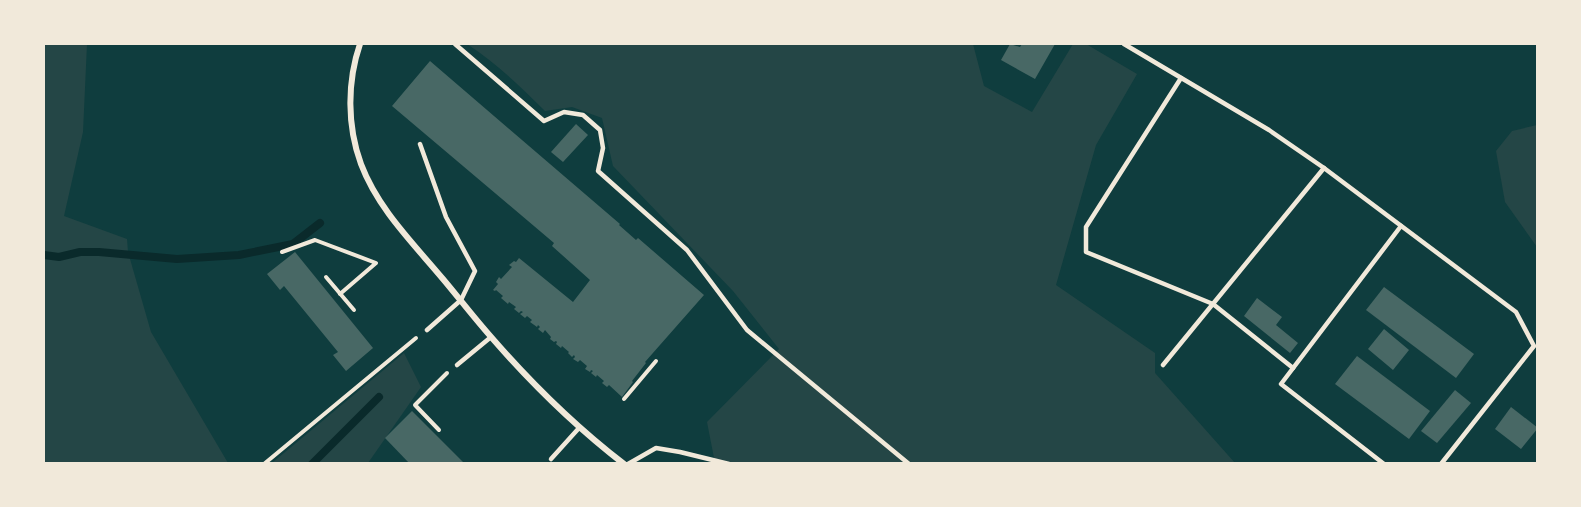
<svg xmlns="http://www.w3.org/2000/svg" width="1581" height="507" font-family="'Exo 2',sans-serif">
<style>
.green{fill:#244646}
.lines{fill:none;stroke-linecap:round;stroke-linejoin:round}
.stream{stroke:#0a2a2b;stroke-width:8}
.building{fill:#486865}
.path{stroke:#f1e9da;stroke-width:4}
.service{stroke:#f1e9da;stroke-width:4.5}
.minor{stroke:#f1e9da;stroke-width:6}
</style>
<rect width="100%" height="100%" fill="#0f3d3e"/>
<!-- green -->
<g class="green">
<polygon points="44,44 87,44 83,132 64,216 127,239 128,252 151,332 228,463 44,463"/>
<path d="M467 44H973L984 86 1032 112 1073 44H1086L1137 74 1096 145 1056 285 1155 353V373L1235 463H715L707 422 779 349 733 291 613 166 602 118 572 107 545 111C520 86 496 63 467 44Z"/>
<polygon points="1537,125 1538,125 1537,247 1505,202 1496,151 1512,131"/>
<polygon points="404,353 421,387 368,463 272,463"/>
</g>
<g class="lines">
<!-- stream -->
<g class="stream">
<polyline points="44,255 59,257 80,252 99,252 177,259 239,255 293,244 320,223"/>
<polyline points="312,464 379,397"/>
</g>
</g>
<!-- building -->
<g class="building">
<polygon points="1010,44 1020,47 1022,44 1055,44 1035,79 1001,60"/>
<polygon points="430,61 620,224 619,225 636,240 638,238 704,295 645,362 646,363 632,381 633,382 622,397 609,385 607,387 602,383 604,381 597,375 596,377 591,373 593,371 591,370 590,372 585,369 587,366 580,360 578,362 573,359 575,357 574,355 572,357 568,353 569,352 562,346 561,348 556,344 557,342 556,341 554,342 550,339 551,337 545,330 543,333 538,329 540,327 538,325 537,327 530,322 532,320 527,316 525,318 520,314 523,312 521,311 519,313 514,309 516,307 509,302 508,304 501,298 503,296 496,290 495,291 493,290 498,284 496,282 499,277 501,279 512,267 509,265 514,261 516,262 519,258 573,302 590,280 552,246 554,243 392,106"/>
<polygon points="576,124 588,135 563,162 551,152"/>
<polygon points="295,252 373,348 346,371 333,355 338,352 284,286 280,290 267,274"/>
<polygon points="1384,287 1474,354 1456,378 1366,310"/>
<polygon points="1257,298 1282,317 1276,325 1298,343 1290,353 1244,316"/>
<polygon points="1384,329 1409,350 1393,370 1368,349"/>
<polygon points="1357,356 1430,411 1409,439 1335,384"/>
<polygon points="1455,390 1471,403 1437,443 1421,431"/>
<polygon points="1511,407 1538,428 1521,449 1495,429"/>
<polygon points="412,411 465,464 410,464 385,438"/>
</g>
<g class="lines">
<!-- path -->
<g class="path">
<polyline points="282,252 315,240 376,263 340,294"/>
<polyline points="326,277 354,310"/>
<polyline points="624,399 656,361"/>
<polyline points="439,430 415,405 447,373"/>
<polyline points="264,464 416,338"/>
</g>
<!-- service -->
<g class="service">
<polyline points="455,44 544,121 564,112 583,115 600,130 603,148 598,171 687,250 747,330 909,464"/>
<polyline points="1124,44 1269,130 1324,168 1516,312 1534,346 1441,464"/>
<polyline points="1181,78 1086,227 1086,252 1213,304 1293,368"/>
<polyline points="420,144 446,217 475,271 461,300 427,330"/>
<polyline points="457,365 491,337"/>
<polyline points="1163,365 1324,168"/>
<polyline points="551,459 579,428"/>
<polyline points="628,464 656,448 680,452 729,464"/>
<polyline points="1384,464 1281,384 1401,226"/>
</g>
<!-- minor -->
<path class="minor" d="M360 44C347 82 347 126 361 164 378 209 413 243 443 279 459 298 475 319 492 338 532 384 576 427 624 464"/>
</g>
<!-- border -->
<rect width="1581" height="507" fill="none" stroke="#f1e9da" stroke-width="90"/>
</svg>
